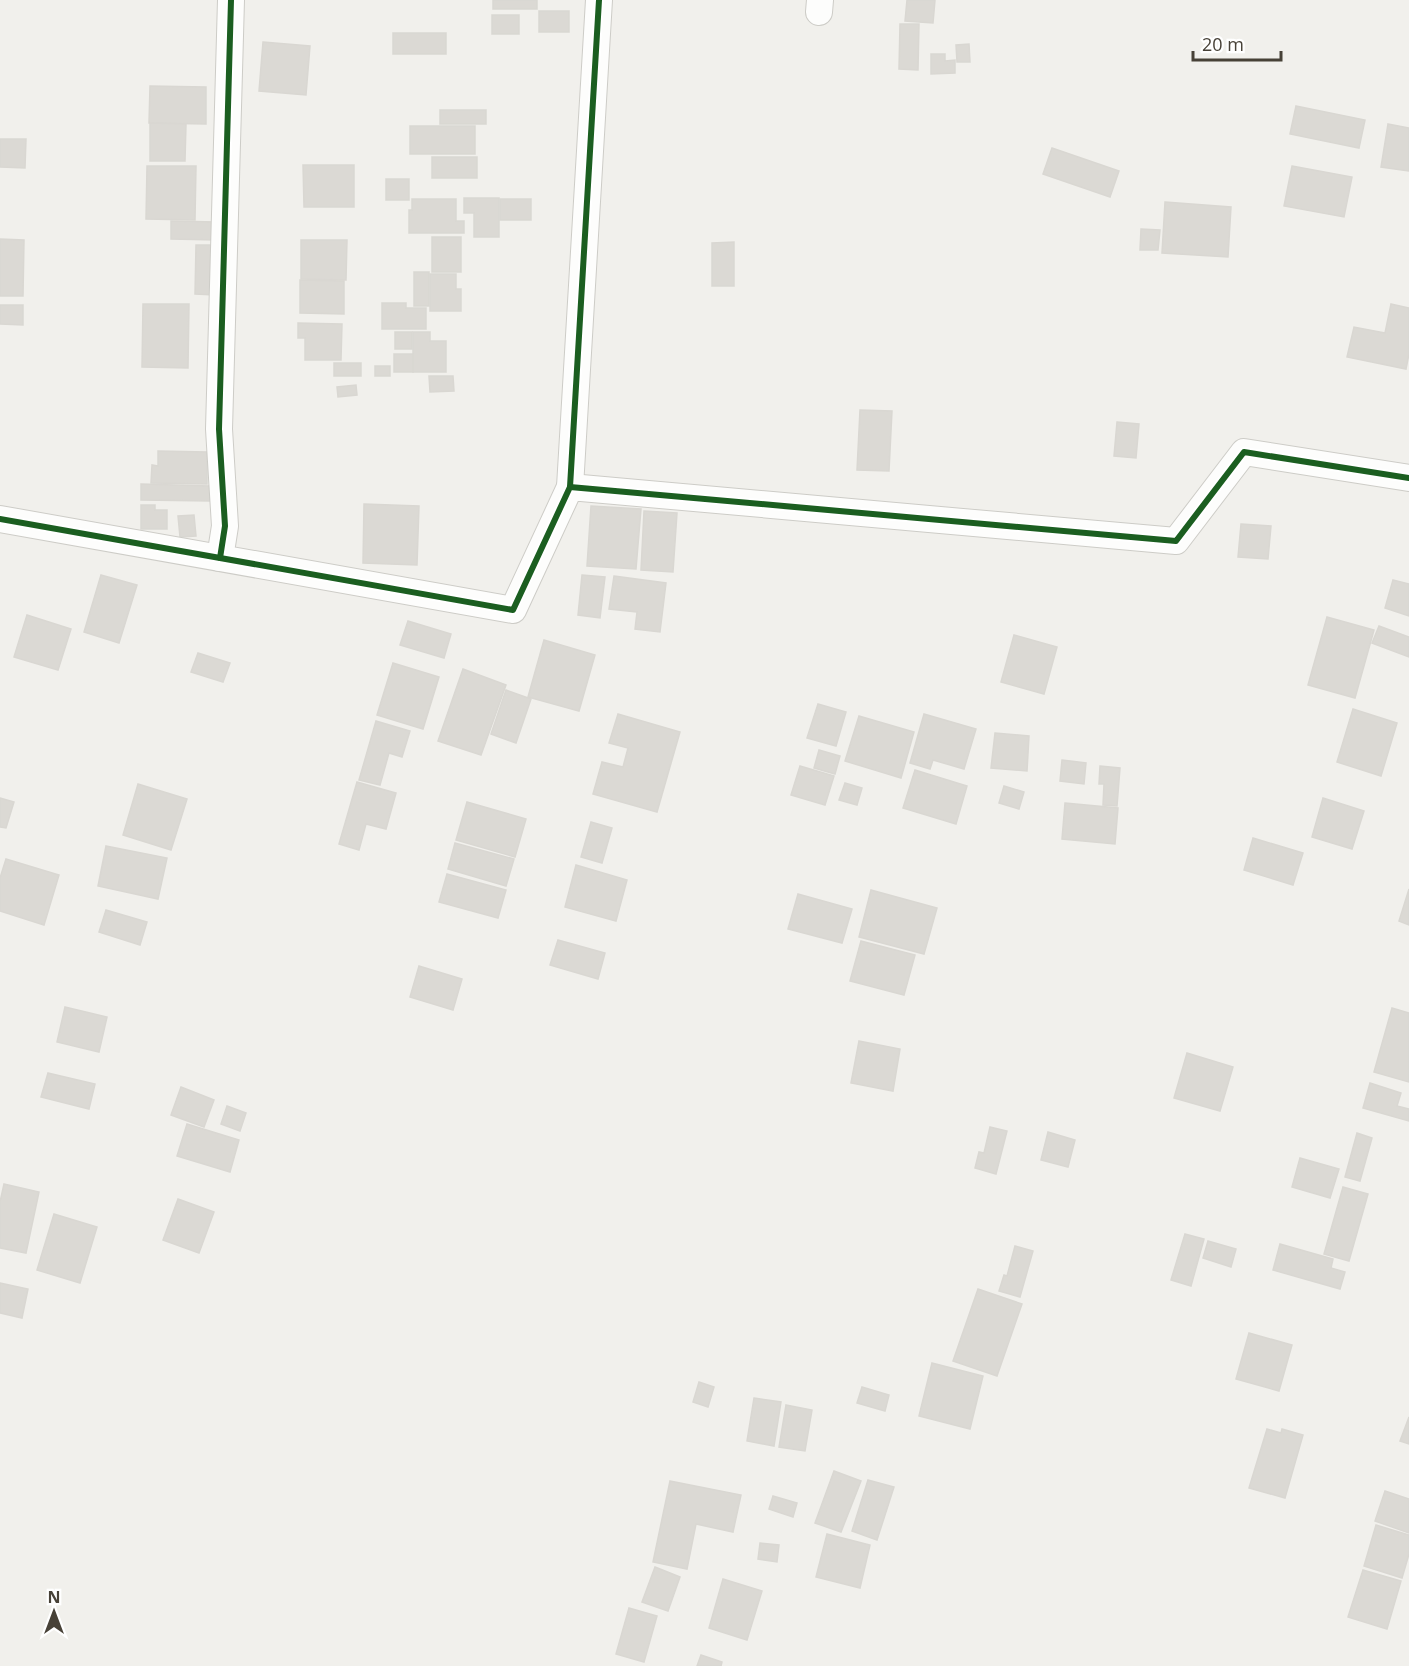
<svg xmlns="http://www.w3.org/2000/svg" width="1409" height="1666" font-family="'Open Sans',sans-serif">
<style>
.building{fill:#dbd9d4;stroke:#d9d7d2;stroke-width:1.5}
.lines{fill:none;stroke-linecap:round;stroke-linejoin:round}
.street-casing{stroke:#cdccc7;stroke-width:28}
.street{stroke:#fdfdfc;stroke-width:26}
.cycleway-casing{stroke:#fff;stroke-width:10}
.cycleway{stroke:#1b5e20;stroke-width:6}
</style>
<rect width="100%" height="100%" fill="#f1f0ec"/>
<!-- building -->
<g class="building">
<rect x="493" y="0" width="44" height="9"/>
<polygon points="907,0 935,0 933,23 905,21"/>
<rect x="539" y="11" width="30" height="21"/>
<rect x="492" y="15" width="27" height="19"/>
<polygon points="900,24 919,24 918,70 899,69"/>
<rect x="393" y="33" width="53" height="21"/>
<polygon points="263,42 310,46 306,95 259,91"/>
<polygon points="969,44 970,62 957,62 956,45"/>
<polygon points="931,54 945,54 945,61 955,60 955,73 931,74"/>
<polygon points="150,86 206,87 206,124 149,123"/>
<polygon points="1296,106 1365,120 1359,148 1290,134"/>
<rect x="440" y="110" width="46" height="14"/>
<polygon points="150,123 186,124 185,161 150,161"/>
<polygon points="1388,124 1409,128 1409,171 1381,167"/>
<rect x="410" y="126" width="65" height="28"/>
<polygon points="0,139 26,139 25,168 0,167"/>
<polygon points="1052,148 1119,171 1110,197 1043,174"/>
<rect x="432" y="157" width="45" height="21"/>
<polygon points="303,165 354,165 354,207 304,207"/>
<polygon points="147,166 196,166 195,220 146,219"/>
<polygon points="1292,166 1352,177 1344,217 1284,206"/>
<rect x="386" y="179" width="23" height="21"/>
<polygon points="464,198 499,198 499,237 474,237 474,213 464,213"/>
<polygon points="412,199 456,199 456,221 464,221 464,233 409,233 409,210 412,210"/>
<rect x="500" y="199" width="31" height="21"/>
<polygon points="1165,202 1231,207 1228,257 1162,253"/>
<polygon points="171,221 216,222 216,240 171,239"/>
<polygon points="1141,229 1160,230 1158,250 1140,250"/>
<rect x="432" y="237" width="29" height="35"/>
<polygon points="0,239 24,240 23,296 0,296"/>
<polygon points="301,240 347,240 346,280 301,279"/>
<polygon points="734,242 734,286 712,286 712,243"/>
<polygon points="196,245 216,245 215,295 195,294"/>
<rect x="414" y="272" width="15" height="34"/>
<polygon points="430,274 456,274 456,289 461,289 461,311 430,311"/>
<polygon points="300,280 344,281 344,314 300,313"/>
<polygon points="382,303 406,303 406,308 426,308 426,329 382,329"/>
<polygon points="143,304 189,304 188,368 142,367"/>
<polygon points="1391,304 1409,308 1409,354 1406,369 1347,357 1354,327 1385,333"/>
<polygon points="0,305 23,305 23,325 0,324"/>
<polygon points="298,323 342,324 341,360 305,360 305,338 298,338"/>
<rect x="395" y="332" width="17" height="17"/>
<polygon points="413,332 430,332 430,341 446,341 446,372 413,372"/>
<rect x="394" y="354" width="19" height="18"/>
<rect x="334" y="363" width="27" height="13"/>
<rect x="375" y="366" width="15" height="10"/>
<polygon points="429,376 453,376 454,391 430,392"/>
<polygon points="356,385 357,395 338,397 337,387"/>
<polygon points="860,410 892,411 889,471 857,470"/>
<polygon points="1117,422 1139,424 1136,458 1114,456"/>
<polygon points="158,451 207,452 207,484 151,483 152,465 158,466"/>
<polygon points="141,484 210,486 210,501 141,500"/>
<polygon points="364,504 419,506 417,565 363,563"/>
<polygon points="141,505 155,505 155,510 167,510 167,529 141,529"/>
<polygon points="591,506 641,509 636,569 587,566"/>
<polygon points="644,511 677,513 673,572 641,570"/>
<polygon points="194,515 196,536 180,537 178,516"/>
<polygon points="1241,524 1271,526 1268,559 1238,557"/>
<polygon points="101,575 137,585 119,643 84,632"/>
<polygon points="582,575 605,577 600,618 578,615"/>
<polygon points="614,576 666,583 660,632 635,629 637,612 609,609"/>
<polygon points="1393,580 1409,584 1409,616 1385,608"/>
<polygon points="27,615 71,629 58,670 14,657"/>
<polygon points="1327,617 1374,630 1355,698 1308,685"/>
<polygon points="408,621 451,634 444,658 400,645"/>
<polygon points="1379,626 1409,637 1409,657 1372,643"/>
<polygon points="1014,635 1057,647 1044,694 1001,682"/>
<polygon points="544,640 595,655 579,711 528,697"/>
<polygon points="198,653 230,663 223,682 191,672"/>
<polygon points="393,663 439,677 423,729 377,715"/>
<polygon points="463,669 506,685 481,755 438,741"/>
<polygon points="506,690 531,699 516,743 491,734"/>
<polygon points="818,704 846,712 836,746 807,738"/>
<polygon points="1353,709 1397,723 1381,776 1337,762"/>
<polygon points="618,714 680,732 657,812 593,794 602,762 623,767 628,748 609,743"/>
<polygon points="924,714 976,729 964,769 933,760 930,769 910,763"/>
<polygon points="859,716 914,732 901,778 845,761"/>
<polygon points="376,721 410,731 402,757 389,753 380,785 359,780"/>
<polygon points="995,733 1029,736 1027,771 991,768"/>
<polygon points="819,750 840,756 835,774 814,768"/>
<polygon points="1062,760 1086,763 1084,784 1060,781"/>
<polygon points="800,766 834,776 825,805 791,795"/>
<polygon points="1100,766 1120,768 1117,806 1103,805 1104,784 1099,784"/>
<polygon points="915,770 967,786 956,824 903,808"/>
<polygon points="357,782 396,793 386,829 366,824 359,850 339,844"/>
<polygon points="845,783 862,788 857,805 839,800"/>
<polygon points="138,784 187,799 171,850 123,835"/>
<polygon points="1004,786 1024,792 1019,809 999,803"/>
<polygon points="0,798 14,802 6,828 0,827"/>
<polygon points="1323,798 1364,811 1352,849 1312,837"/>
<polygon points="467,802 526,819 515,857 456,840"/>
<polygon points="1065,803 1118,808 1115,844 1062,839"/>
<polygon points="591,822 612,828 602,863 581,857"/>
<polygon points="1253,838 1303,853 1293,885 1244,870"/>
<polygon points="455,843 514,859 506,886 448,869"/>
<polygon points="106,846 167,858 158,899 98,886"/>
<polygon points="6,859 59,875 44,925 0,911 0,878"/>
<polygon points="576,865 627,880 616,921 565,907"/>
<polygon points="447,874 506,890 498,918 439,902"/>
<polygon points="1409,889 1409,925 1399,921"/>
<polygon points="871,890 937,908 924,954 859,937"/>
<polygon points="798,894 852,909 842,943 788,929"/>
<polygon points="106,910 147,922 140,945 99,932"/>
<polygon points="558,940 605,953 598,979 550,965"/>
<polygon points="861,941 915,955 904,995 850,981"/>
<polygon points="419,966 462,979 453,1010 410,997"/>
<polygon points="65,1007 107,1017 99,1052 57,1042"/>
<polygon points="1392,1008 1409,1013 1409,1082 1374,1072"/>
<polygon points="859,1041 900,1049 893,1091 851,1083"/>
<polygon points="1187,1053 1233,1067 1220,1111 1174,1098"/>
<polygon points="48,1073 95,1084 89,1109 41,1097"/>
<polygon points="1370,1083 1401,1093 1397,1106 1409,1109 1409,1121 1363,1108"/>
<polygon points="181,1087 214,1100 204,1127 171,1115"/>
<polygon points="227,1106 246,1113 240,1131 221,1124"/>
<polygon points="187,1124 239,1140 230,1172 177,1156"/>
<polygon points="990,1127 1007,1131 996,1174 975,1168 979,1152 984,1153"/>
<polygon points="1048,1132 1075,1140 1068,1167 1041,1160"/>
<polygon points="1357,1133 1372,1138 1360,1181 1345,1177"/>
<polygon points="1300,1158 1339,1169 1330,1198 1292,1187"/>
<polygon points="4,1184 39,1192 26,1253 0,1248 0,1202"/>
<polygon points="1343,1187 1368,1194 1349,1261 1324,1254"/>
<polygon points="178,1199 214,1212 199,1253 163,1240"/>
<polygon points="54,1214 97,1227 80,1283 37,1270"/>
<polygon points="1185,1234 1204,1239 1191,1286 1171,1280"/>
<polygon points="1208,1241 1236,1249 1231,1267 1203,1258"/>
<polygon points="1280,1244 1333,1259 1331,1268 1345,1272 1340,1289 1273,1270"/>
<polygon points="1015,1246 1033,1251 1020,1297 999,1291 1004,1275 1007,1276"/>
<polygon points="0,1283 28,1289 22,1318 0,1313"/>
<polygon points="978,1289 1022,1304 997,1376 953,1361"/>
<polygon points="1249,1333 1292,1345 1279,1391 1236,1379"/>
<polygon points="932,1363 983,1376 970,1429 919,1416"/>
<polygon points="699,1382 714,1387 708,1407 693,1402"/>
<polygon points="862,1387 889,1395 885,1411 857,1403"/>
<polygon points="754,1398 781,1402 774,1446 747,1441"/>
<polygon points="786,1405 812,1410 805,1451 779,1447"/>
<polygon points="1409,1417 1409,1444 1400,1441"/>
<polygon points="1267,1429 1281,1433 1282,1429 1303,1435 1285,1498 1249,1488"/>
<polygon points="834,1471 861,1481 841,1532 815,1523"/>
<polygon points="868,1480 894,1487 877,1540 852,1531"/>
<polygon points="670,1481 741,1495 733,1532 696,1524 687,1569 653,1562"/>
<polygon points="1385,1491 1409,1499 1409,1533 1375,1521"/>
<polygon points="773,1496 797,1503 793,1517 769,1509"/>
<polygon points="1376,1525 1409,1535 1409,1554 1402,1578 1364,1566"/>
<polygon points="827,1534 870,1545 860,1588 816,1577"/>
<polygon points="760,1543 779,1545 777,1562 758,1559"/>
<polygon points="655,1567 680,1577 668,1611 642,1602"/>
<polygon points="1363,1570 1401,1581 1387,1629 1348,1617"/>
<polygon points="723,1579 762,1591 747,1640 709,1628"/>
<polygon points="629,1608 657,1616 644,1662 616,1654"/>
<polygon points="701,1655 722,1662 721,1666 697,1666"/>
</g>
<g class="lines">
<!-- street casing -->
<g class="street-casing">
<g id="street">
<polyline points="819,12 820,0"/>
<polyline points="570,487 599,0"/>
<polyline points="0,519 513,610 570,487 1176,541 1244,452 1409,478"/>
<polyline points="220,558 225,526 219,429 231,0"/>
</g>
</g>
<!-- street -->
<use href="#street" class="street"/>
<!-- cycleway casing -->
<g class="cycleway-casing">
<g id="cycleway">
<polyline points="570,487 599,0"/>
<polyline points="0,519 513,610 570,487 1176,541 1244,452 1409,478"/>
<polyline points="220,558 225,526 219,429 231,0"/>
</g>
</g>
<!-- cycleway -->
<use href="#cycleway" class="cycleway"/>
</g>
<!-- north arrow -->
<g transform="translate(54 1612)" stroke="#ffffff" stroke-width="4.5" paint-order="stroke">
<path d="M0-4.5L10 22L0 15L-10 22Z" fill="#474137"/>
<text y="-9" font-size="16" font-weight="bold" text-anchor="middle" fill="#474137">N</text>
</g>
<!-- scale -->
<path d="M1193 51v9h88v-9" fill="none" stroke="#474137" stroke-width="3"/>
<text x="1202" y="51" font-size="18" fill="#474137" stroke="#ffffff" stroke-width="4.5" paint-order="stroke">20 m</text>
</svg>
